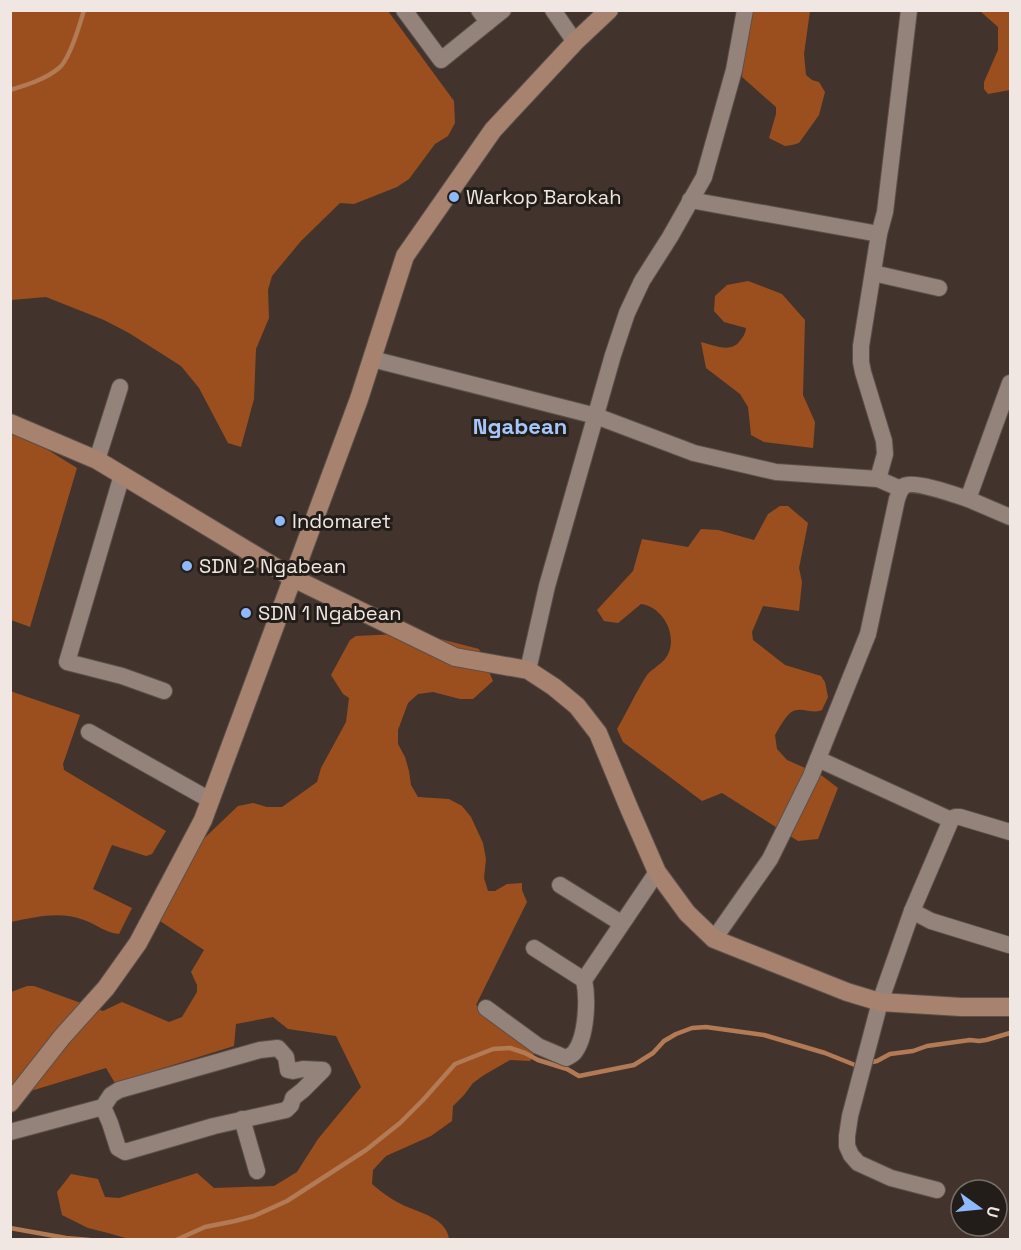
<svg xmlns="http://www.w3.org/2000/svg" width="1021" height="1250" font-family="'Space Grotesk',sans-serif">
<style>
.forest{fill:#9c4f1e}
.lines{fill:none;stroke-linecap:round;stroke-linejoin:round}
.stream{stroke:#b27a55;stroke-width:4.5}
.street-casing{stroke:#5c504a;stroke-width:18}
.secondary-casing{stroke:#5c504a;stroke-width:20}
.street{stroke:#94837a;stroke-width:16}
.secondary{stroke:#a7836f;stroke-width:18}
.poi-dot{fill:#8eb9fc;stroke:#231d19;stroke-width:2}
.labels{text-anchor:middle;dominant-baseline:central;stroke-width:6;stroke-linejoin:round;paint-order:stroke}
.poi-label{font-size:20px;fill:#f0e7e2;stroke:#231d19;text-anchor:start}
.quarter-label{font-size:22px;font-weight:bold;fill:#a6c6f9;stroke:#231d19}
</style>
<rect width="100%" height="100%" fill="#42342c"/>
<!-- forest -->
<g class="forest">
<polygon points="11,10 388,11 454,101 455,123 448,136 435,144 409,179 397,187 354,204 340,203 301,241 272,276 268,290 269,318 256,349 254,399 241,447 228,443 199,388 181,366 129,333 104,320 46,297 11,300"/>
<polygon points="753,11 810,11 804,54 806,75 812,80 819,82 825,92 819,115 799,143 792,145 785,146 769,138 776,114 776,107 742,77 746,41"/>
<polygon points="980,11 1010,11 1010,90 988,94 984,89 984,82 998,50 998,27"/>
<path d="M748 281 782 294 805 320 803 395 815 422 813 448 764 442 751 435 748 407 740 394 706 368 701 342C713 345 730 353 739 342 743 337 745 335 746 328L724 322 714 311 715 296 727 285Z"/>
<polygon points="11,433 48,450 77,468 30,627 11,620"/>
<path d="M780 506H788L808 523 799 568 802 582 799 611 763 606 752 632 753 640 785 665 821 676 825 682 828 697 822 710C812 715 798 704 789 714 784 719 779 728 775 735L777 749 787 760 821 775 838 788 818 839 798 841 722 793 702 801 623 742 617 729C627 712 636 692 647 675 652 669 660 665 665 659 680 640 665 607 641 604L618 623 604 621 597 610 633 571 642 539 688 547 701 529 718 530 754 540 768 514Z"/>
<path d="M417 633 479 649 493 681 473 699H460L433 692 418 694 408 703 398 730V744L405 757 409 771 411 785 418 797 449 799 462 806 471 817 483 843 486 859 484 878 488 891H495L507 884 522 883V890L527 902 476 1005 538 1046 530 1061 510 1060 484 1075 473 1083 464 1095 453 1106 452 1121 431 1136 386 1156 373 1170 372 1184C382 1193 394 1201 405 1206 421 1213 447 1219 449 1239H129L108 1233 88 1228 62 1215 57 1192 71 1174 98 1179 105 1197 119 1198 197 1173 214 1188 274 1186 297 1172 318 1139 361 1087 336 1036 288 1029 273 1017 236 1024 234 1046 115 1083 106 1068 11 1097V992L27 986H34L103 1011 122 1002 169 1022 182 1017 197 992V985L191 972 204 950 160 921 195 847 238 806 253 803 267 807H282L317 782 321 768 346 722 349 698 343 694 331 675 350 640 356 636Z"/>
<path d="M10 691 80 715 63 764 64 770 166 831 152 854 146 856 112 845 93 889 132 908 119 934C106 933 96 924 84 920 59 911 36 917 11 922Z"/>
</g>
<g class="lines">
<!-- stream -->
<g class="stream">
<path d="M10 90C27 85 46 79 59 68 69 60 80 24 84 10"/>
<polyline points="868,1063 877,1061 890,1054 913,1051 927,1046 970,1040 979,1041 986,1040 1010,1033"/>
<polyline points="10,1228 66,1238 90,1240"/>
<polyline points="176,1240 205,1227 235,1221 254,1216 287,1201 366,1150 400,1123 423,1100 455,1064 493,1049 510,1048 525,1053 538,1060 567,1069 579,1076 634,1065 653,1053 664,1041 676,1034 692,1028 706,1027 764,1035 825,1053 855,1065 860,1064"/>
</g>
<!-- street casing -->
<g class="street-casing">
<g id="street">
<polyline points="404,10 441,60 488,22"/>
<polyline points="479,10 488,22 503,10"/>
<polyline points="553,10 575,42"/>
<polyline points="690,200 879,234"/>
<polyline points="873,273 939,288"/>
<polyline points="372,359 596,416 694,453 776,472 878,479 901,489"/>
<polyline points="97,460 120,387"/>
<polyline points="122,475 67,662 122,676 164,691"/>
<polyline points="878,479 885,454 884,441 863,372 861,362 861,346 879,234 885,212 909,10"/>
<polyline points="968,499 1010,517"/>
<polyline points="528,670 547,586 613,355 627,313 642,281 670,237 704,177 734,70 745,10"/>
<polyline points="89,732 210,800"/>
<polyline points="818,759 951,820"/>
<polyline points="560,885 621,923"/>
<polyline points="912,911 931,921 1009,945"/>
<path d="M714 939 770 859 811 776 868 634 897 499C899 494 900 489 904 486 913 480 956 495 968 499L1010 383"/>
<polyline points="534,948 584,980"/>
<path d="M486 1008 538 1046 566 1058C568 1057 573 1054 574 1053 587 1037 588 998 584 980L657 872"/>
<polyline points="242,1119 257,1171"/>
<polyline points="10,1132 103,1107 111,1095 119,1090 260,1050 278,1048 286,1057 288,1070 293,1071 303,1069 323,1070 303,1090 293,1098 291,1105 286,1110 214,1126 125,1152 118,1148 110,1123 103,1107"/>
<polyline points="937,1190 891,1178 858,1163 851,1155 847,1146 847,1136 850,1116 880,1002 912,911 951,820 955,817 960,817 1010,832"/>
</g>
</g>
<!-- secondary casing -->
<g class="secondary-casing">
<g id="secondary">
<polyline points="10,423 97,460 293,578 455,657 528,670 554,687 577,706 598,733 629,808 657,872 687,913 714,939 847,992 880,1002 961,1007 1010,1007"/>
<polyline points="10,1103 62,1037 106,988 138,943 203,820 359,399 405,256 493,130 575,42 609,10"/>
</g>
</g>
<!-- street -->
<use href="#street" class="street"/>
<!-- secondary -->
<use href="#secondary" class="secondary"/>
</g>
<!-- markers -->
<g class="poi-dot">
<circle cx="454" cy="197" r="6"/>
<circle cx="280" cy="521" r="6"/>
<circle cx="187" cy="566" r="6"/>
<circle cx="246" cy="613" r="6"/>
</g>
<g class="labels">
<!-- poi labels -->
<g class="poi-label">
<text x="466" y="197">Warkop Barokah</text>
<text x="292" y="521">Indomaret</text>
<text x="199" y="566">SDN 2 Ngabean</text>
<text x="258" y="613">SDN 1 Ngabean</text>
</g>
<!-- quarter labels -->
<g class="quarter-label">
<text x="520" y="426">Ngabean</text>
</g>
</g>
<!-- border -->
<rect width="1021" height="1250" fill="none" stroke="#f0e7e2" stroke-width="24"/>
<!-- north arrow -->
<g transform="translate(979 1208) rotate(105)"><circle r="28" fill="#231d19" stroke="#756e69" stroke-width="1.5"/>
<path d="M0-4.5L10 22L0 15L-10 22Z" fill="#8eb9fc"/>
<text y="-9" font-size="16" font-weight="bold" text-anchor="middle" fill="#f0e7e2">U</text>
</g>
</svg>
